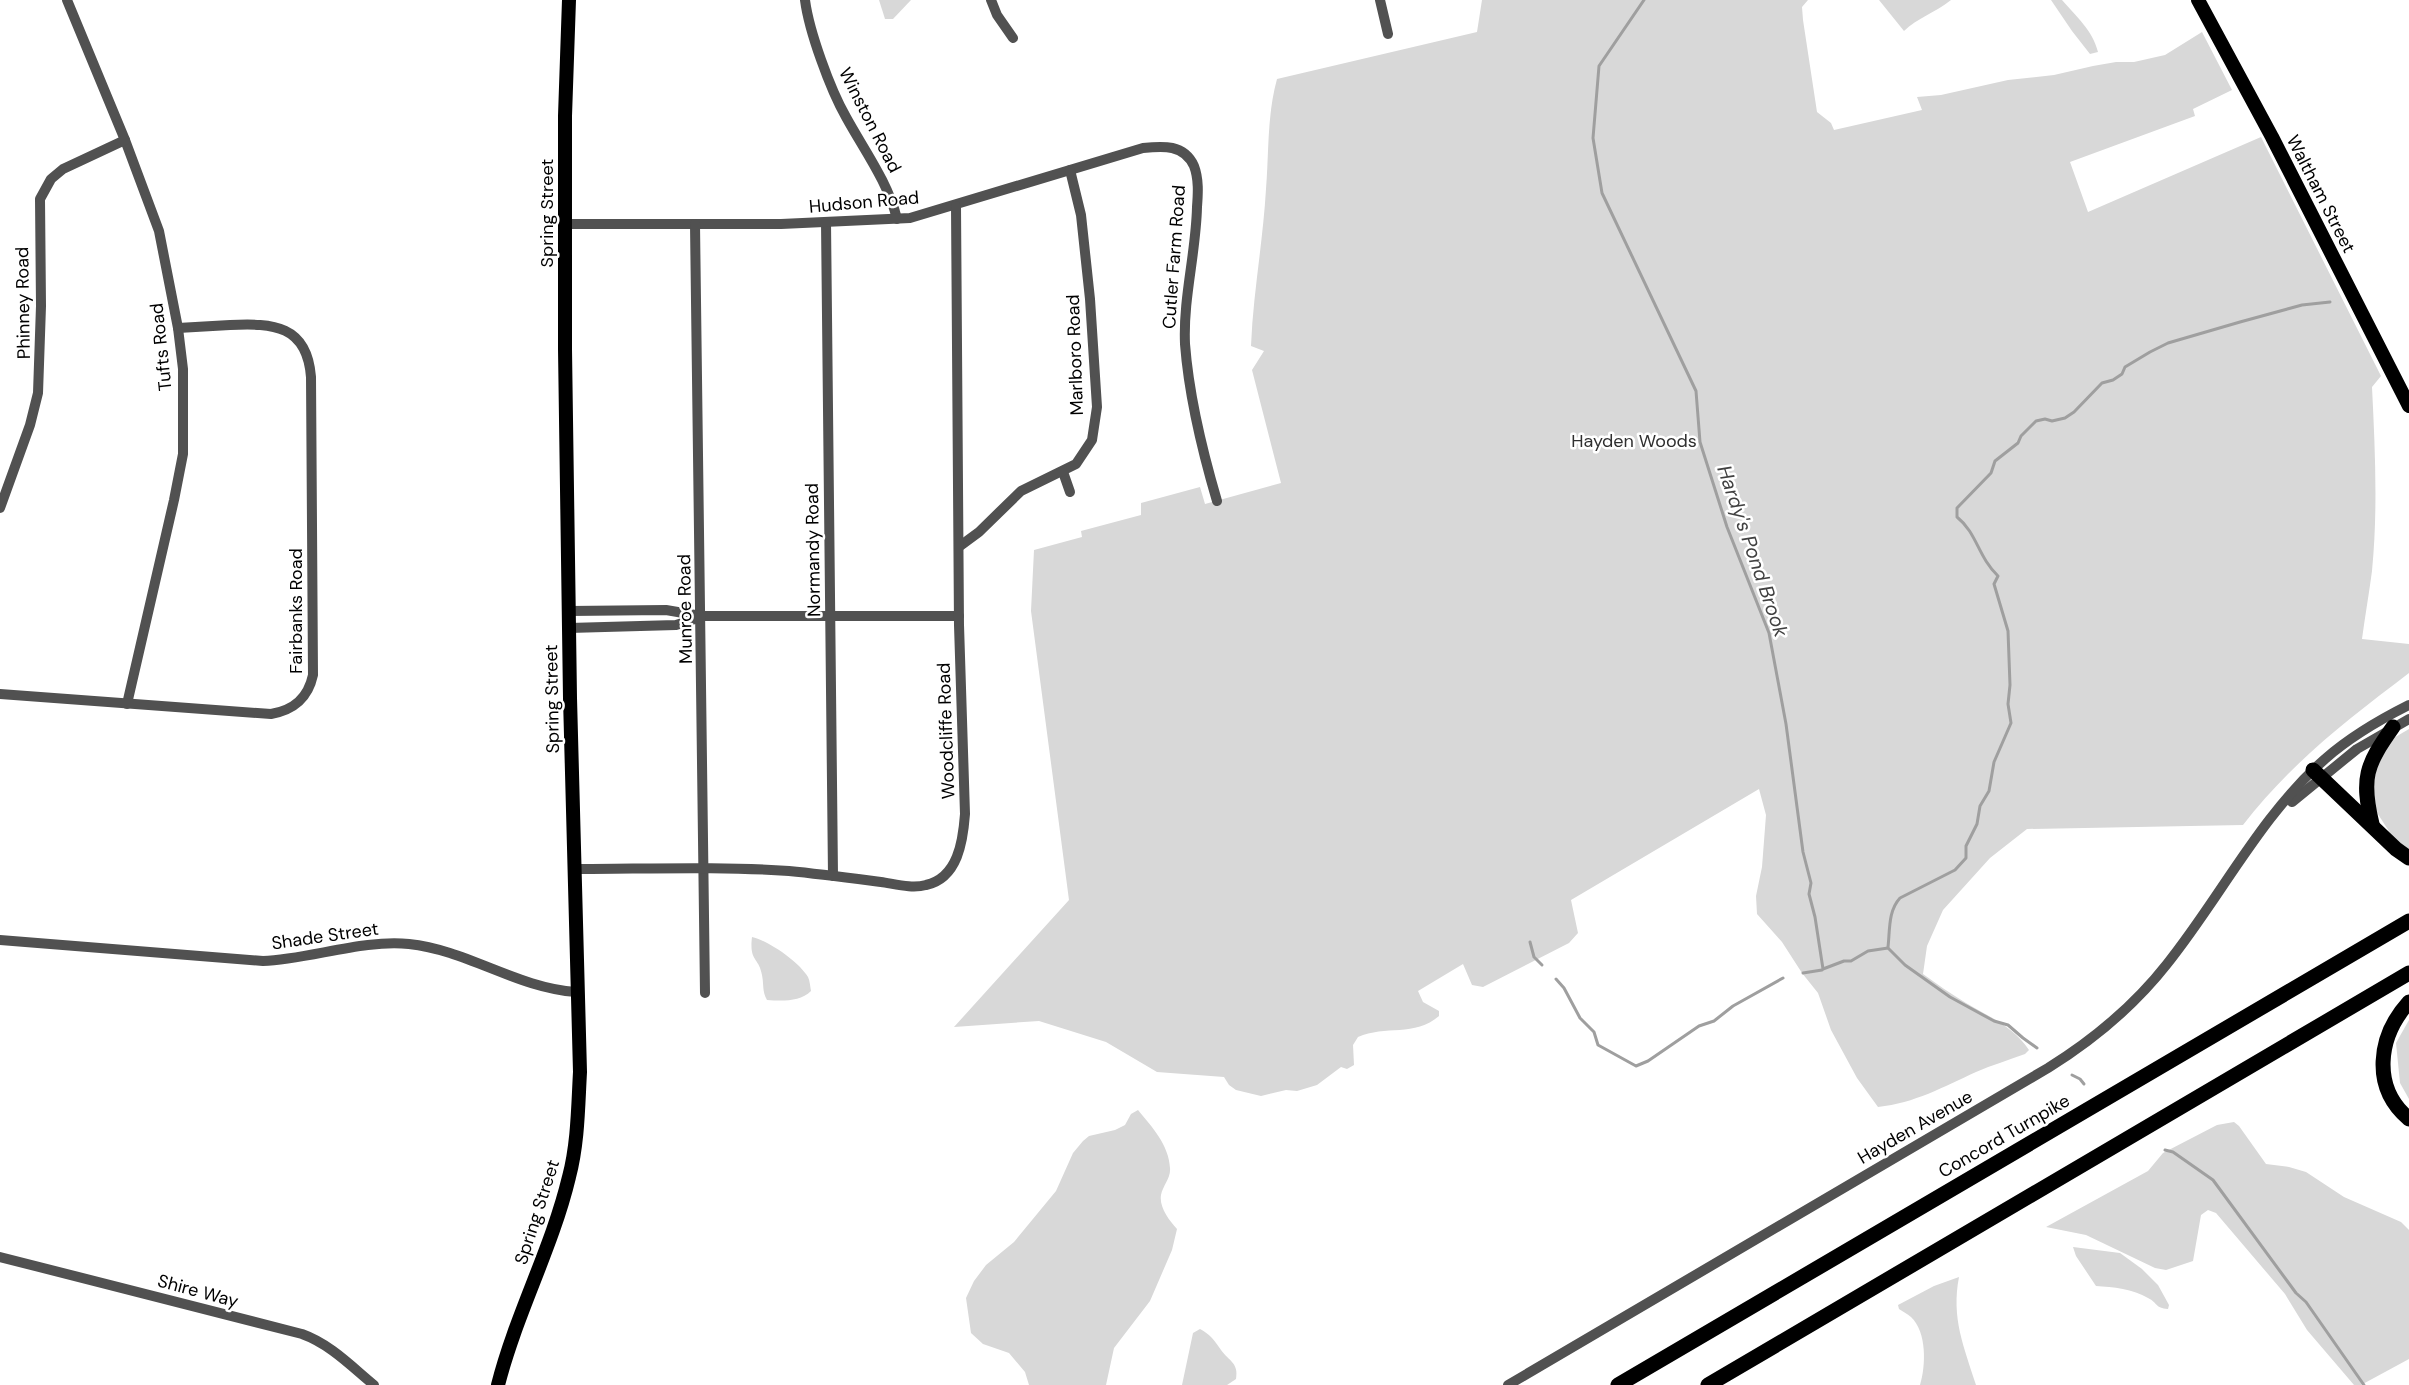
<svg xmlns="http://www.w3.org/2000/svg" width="2409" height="1385" font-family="'DM Sans',sans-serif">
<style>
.green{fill:#d8d8d8}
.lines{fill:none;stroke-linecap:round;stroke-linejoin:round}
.stream{stroke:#9f9f9f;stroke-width:3}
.minor{stroke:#515151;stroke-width:10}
.major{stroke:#000;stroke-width:14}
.highway{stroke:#000;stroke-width:15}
.labels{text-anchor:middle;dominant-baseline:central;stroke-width:5;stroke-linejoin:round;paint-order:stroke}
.street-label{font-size:18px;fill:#000;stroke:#fff}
.park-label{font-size:18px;fill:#2f2f2f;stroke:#fff}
.water-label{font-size:20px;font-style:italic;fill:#404040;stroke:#fff}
</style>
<rect width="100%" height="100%" fill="#fff"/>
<!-- green -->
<g class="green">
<polygon points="879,0 911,0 893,19 885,19"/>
<path d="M1482 0H1808L1802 7 1803 20 1817 112 1831 123 1834 130 1922 110 1917 97 1941 95 2008 80 2054 75 2093 66 2116 62H2134L2165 55 2202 32 2232 90 2193 109 2195 116 2070 162 2088 212 2261 137 2381 376 2372 387C2375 448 2378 510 2372 571 2369 594 2365 616 2362 639L2409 644V673C2346 721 2292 762 2243 825L2027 829 1990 858 1943 910 1927 946 1923 974C1937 984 1951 994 1966 1003 1988 1016 2014 1027 2029 1050L2025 1054C2009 1060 1992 1065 1976 1072 1943 1087 1915 1103 1878 1107L1857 1078 1831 1030 1818 993 1802 973 1782 942 1757 914 1756 896 1762 867 1766 815 1759 789 1571 900 1578 933 1569 943 1483 987 1472 985 1463 964 1418 991 1423 1002 1439 1011V1016C1415 1037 1385 1025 1358 1037L1353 1045 1354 1065 1347 1069 1341 1067 1317 1085 1297 1091 1286 1090 1261 1096 1236 1090 1229 1085 1224 1077 1157 1072 1106 1042 1039 1021 954 1027 1069 900 1031 611 1034 550 1082 537 1081 531 1141 515V503L1200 487 1205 504 1281 483 1252 370 1264 351 1251 346C1253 294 1263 242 1266 189 1269 152 1267 115 1277 79L1477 32Z"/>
<path d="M1879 0H1951C1935 13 1917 18 1904 31Z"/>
<path d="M2051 0H2062C2076 16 2093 31 2098 52L2090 54 2072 31Z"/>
<polygon points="2409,729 2409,849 2394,839 2374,808 2372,773 2392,739"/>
<path d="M752 937C769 941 799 962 808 977 810 981 810 986 811 991 800 1002 782 1001 767 1000 762 991 764 985 762 975 759 957 749 962 752 937Z"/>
<polygon points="2409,1020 2409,1099 2400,1083 2396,1043"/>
<path d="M1138 1110C1152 1127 1169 1145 1170 1168 1171 1178 1163 1185 1161 1195 1159 1207 1169 1220 1177 1229L1172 1250 1150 1301 1114 1348 1106 1385H1029L1025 1372 1009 1353 983 1344 971 1333 966 1298 974 1281 986 1265 1014 1242 1056 1191 1073 1153 1083 1141 1089 1136 1115 1130 1125 1125 1131 1114Z"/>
<polygon points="2234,1122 2239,1126 2266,1164 2289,1167 2306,1172 2344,1197 2401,1222 2409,1230 2409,1359 2361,1385 2354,1385 2307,1330 2285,1294 2216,1213 2208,1210 2201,1215 2193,1261 2166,1270 2155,1268 2086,1235 2046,1227 2148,1171 2163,1153 2217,1125"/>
<path d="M2073 1247 2120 1253 2142 1269 2158 1285 2169 1305 2168 1309C2155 1308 2158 1303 2148 1298 2133 1289 2113 1287 2096 1286L2076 1256Z"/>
<path d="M1959 1277C1951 1318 1964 1347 1976 1385H1920C1926 1366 1927 1332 1911 1317 1908 1314 1903 1312 1899 1309L1898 1305 1934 1286Z"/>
<path d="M1200 1329C1210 1334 1215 1341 1221 1350 1229 1361 1239 1363 1236 1379L1227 1385H1182L1193 1333Z"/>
</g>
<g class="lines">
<!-- stream -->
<g class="stream">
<polyline points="1644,0 1599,66 1593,138 1602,193 1696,391 1700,442 1727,527 1769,633 1786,724 1803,852 1811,883 1809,894 1815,917 1823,969 1844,961 1851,961 1868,951 1888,948 1905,965 1950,997 1994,1021 2008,1025 2023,1038 2037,1048"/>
<polyline points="1530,942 1534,957 1542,965"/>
<path d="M1888 947C1890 930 1888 911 1900 898L1955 870 1966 858V846L1977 824 1980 806 1989 791 1994 762 2011 723 2008 704 2010 685 2008 631 1994 584 1998 576C1978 557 1977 533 1957 517V508L1991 473 1995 461 2018 443 2021 436 2036 421 2045 419 2052 421 2065 418 2074 412 2102 383 2113 380 2122 374 2125 367 2150 352 2168 343 2240 322 2302 305 2330 302"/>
<polyline points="1803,973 1822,970"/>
<polyline points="1556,979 1564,988 1580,1018 1594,1032 1598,1045 1636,1066 1648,1061 1699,1026 1714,1021 1733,1006 1783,978"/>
<polyline points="2072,1075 2080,1079 2084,1084"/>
<polyline points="2165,1150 2173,1152 2213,1180 2296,1293 2306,1302 2364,1385"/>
</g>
<!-- minor -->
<g class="minor">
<polyline points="67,0 125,140 159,231 178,328 183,369 183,454 174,500 127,704"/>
<path d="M805 0C809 31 830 89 846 117 864 150 888 182 897 219"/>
<polyline points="991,0 997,15 1013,38"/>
<polyline points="1380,0 1388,34"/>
<polyline points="826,222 833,876"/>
<path d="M564 224H781L910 218 1143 148C1163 146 1184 144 1194 166 1199 179 1198 194 1197 207 1196 253 1183 298 1185 344 1189 397 1202 450 1217 501"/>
<polyline points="695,224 705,993"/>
<polyline points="1063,472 1070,492"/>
<polyline points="0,508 30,425 38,393 41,306 40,199 51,179 63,169 125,140"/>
<polyline points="960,546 979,532 1021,491 1076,464 1092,440 1097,407 1090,299 1081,215 1070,170"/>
<polyline points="569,611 666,610 701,616 959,616"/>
<polyline points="569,628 676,625 701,617"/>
<path d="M0 694 271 714C294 710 308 698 313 675L311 377C307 325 273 323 230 325 213 326 195 327 178 328"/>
<polyline points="2292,802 2357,749 2409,719"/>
<path d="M574 869C646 869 717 866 789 871 820 874 850 878 881 882 895 884 912 889 926 885 958 878 963 841 965 814L959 625 956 206"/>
<path d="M0 940 263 961C309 959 365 939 409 944 467 950 517 988 576 992"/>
<path d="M0 1257 302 1334C330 1344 351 1366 374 1385"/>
<path d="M1508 1385 2048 1068C2093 1040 2134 1006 2167 964 2220 898 2261 815 2325 759 2350 737 2379 720 2409 705"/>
</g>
<!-- major -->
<g class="major">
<polyline points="2198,0 2272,137 2409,406"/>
<path d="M498 1385C516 1314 552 1248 569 1177 578 1143 578 1107 580 1072L570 698 565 349V116L569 0"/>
</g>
<!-- highway -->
<g class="highway">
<polyline points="2313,770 2396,849 2409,858"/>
<path d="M2372 824C2361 778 2366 765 2393 727"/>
<path d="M2409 1002C2378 1036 2371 1087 2409 1119"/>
<polyline points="1618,1385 2409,921"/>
<polyline points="1708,1385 2409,973"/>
</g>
</g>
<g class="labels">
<!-- street labels -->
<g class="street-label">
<text transform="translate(870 120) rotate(63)">Winston Road</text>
<text transform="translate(2321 194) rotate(63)">Waltham Street</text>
<text transform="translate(864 202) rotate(-5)">Hudson Road</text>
<text transform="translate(547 213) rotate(-90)">Spring Street</text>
<text transform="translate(1174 257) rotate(-86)">Cutler Farm Road</text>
<text transform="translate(23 303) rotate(-91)">Phinney Road</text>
<text transform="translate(161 347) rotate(-96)">Tufts Road</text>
<text transform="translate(1075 355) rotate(-92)">Marlboro Road</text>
<text transform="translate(813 550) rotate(-91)">Normandy Road</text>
<text transform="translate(685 609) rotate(-91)">Munroe Road</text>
<text transform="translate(296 611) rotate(-90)">Fairbanks Road</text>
<text transform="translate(552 699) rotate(-91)">Spring Street</text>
<text transform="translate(946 731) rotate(-92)">Woodcliffe Road</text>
<text transform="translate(325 936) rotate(-8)">Shade Street</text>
<text transform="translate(1915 1127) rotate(-30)">Hayden Avenue</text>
<text transform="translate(2004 1136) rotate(-30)">Concord Turnpike</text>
<text transform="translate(537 1212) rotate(-72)">Spring Street</text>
<text transform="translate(198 1291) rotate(15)">Shire Way</text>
</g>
<!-- park labels -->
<g class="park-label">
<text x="1634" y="441">Hayden Woods</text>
</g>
<!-- water labels -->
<g class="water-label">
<text transform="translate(1753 551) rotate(71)">Hardy's Pond Brook</text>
</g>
</g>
</svg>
